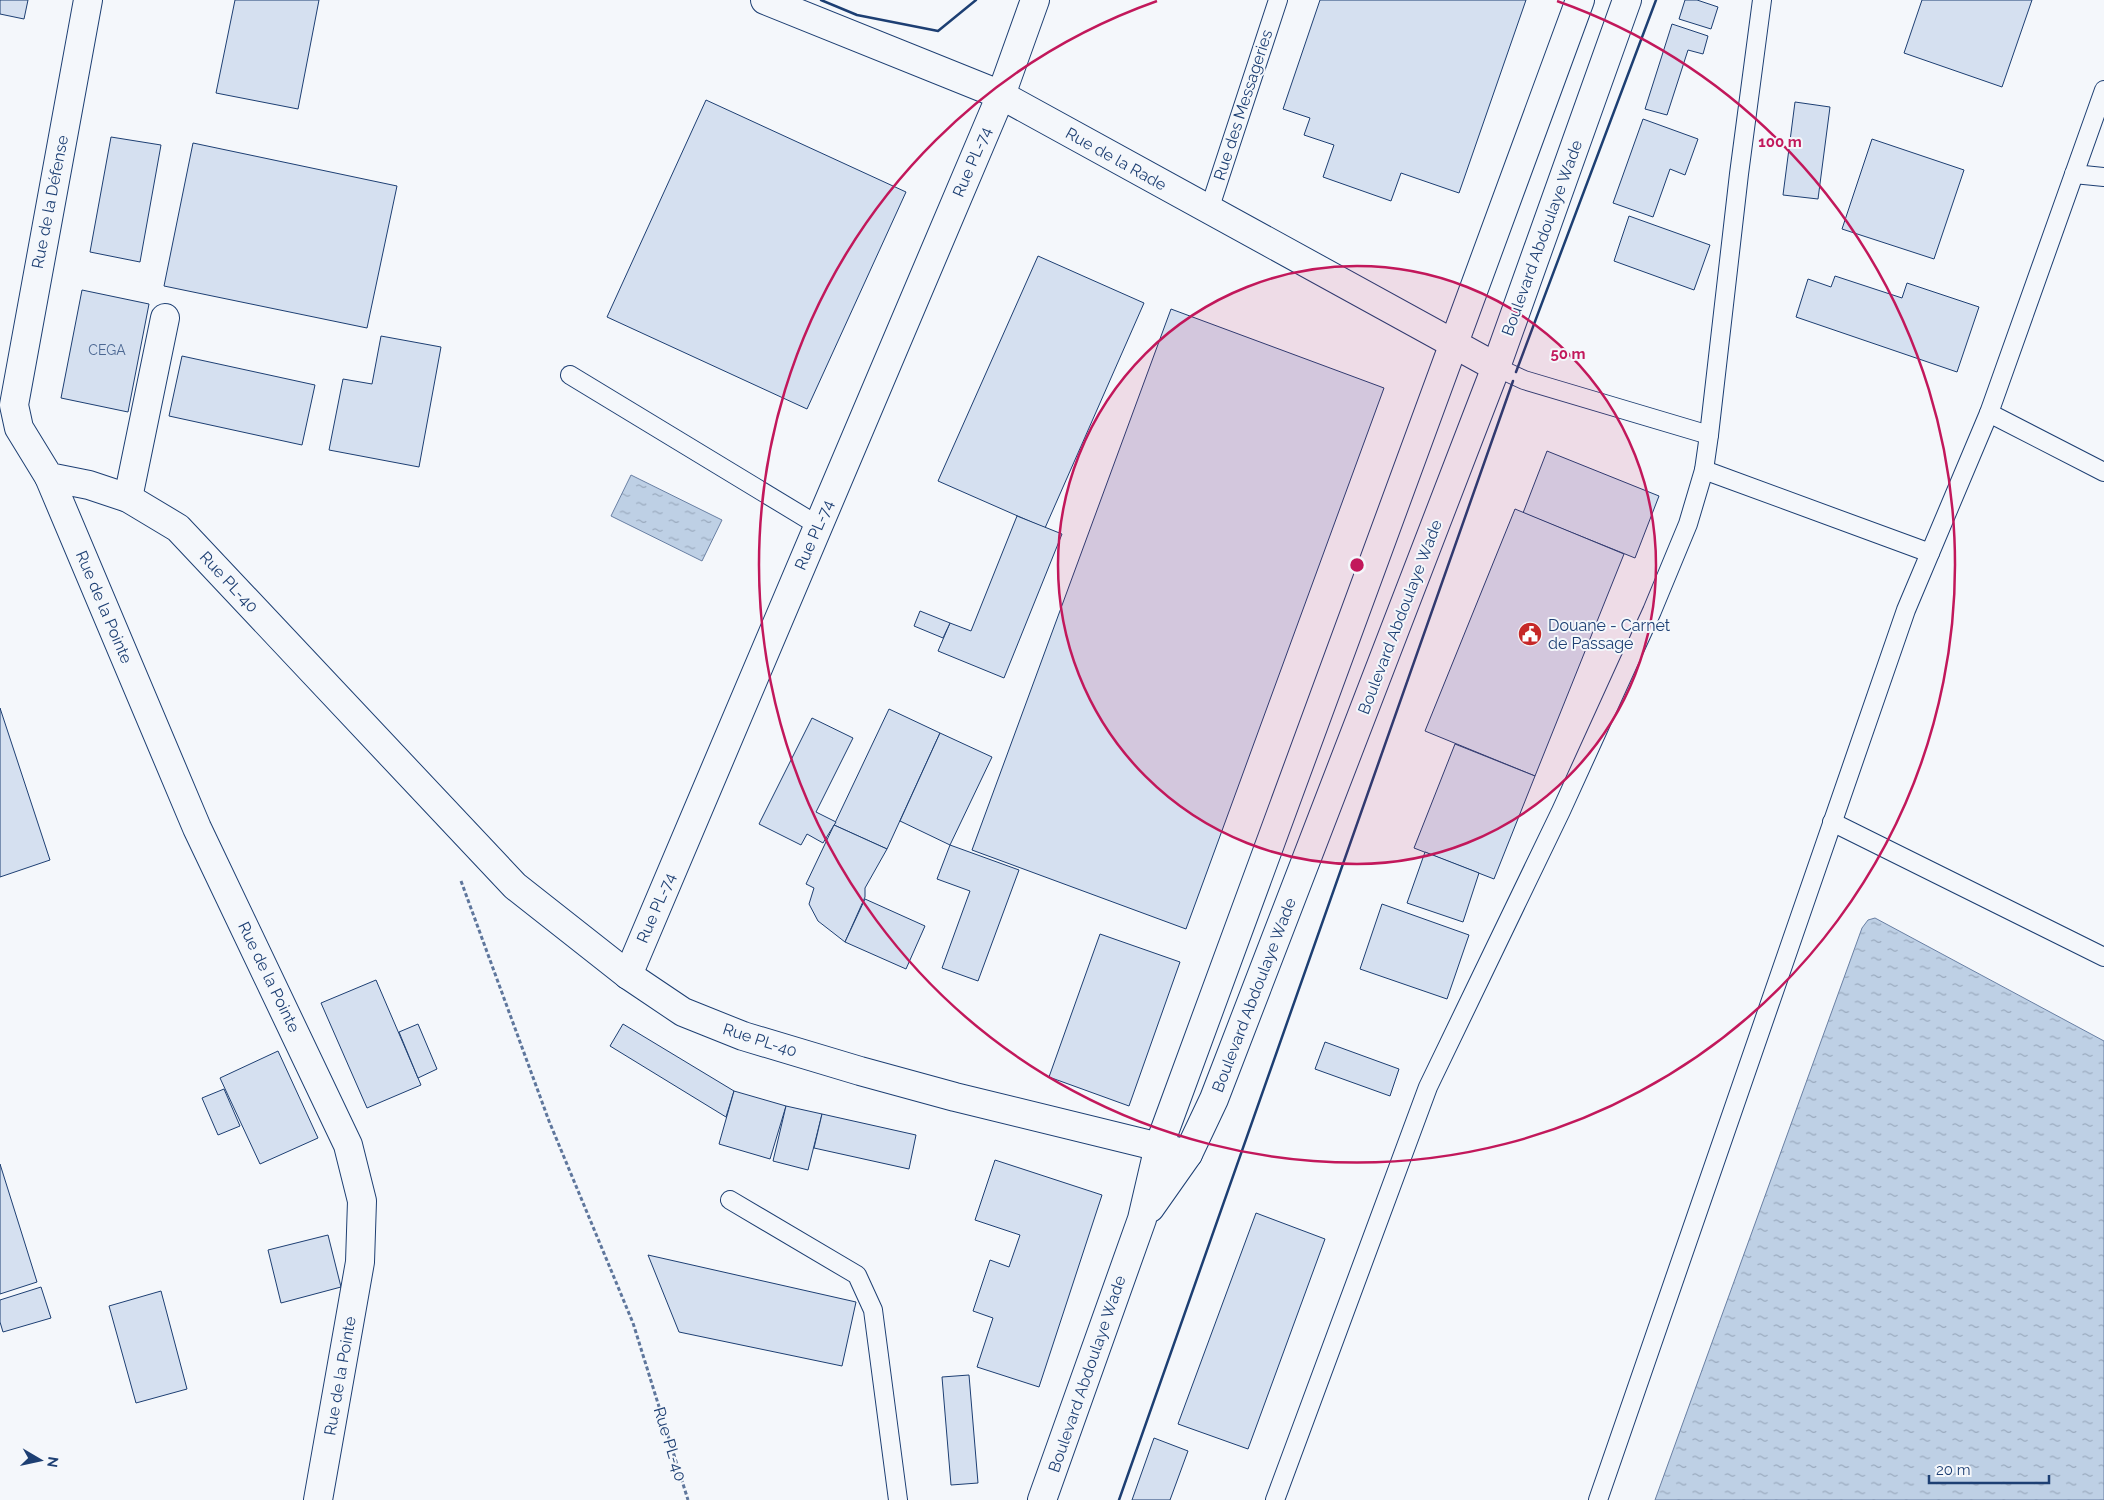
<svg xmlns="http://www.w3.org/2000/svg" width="2104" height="1500" font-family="Raleway,sans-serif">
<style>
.water{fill:url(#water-ripples);stroke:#687fa3}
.building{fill:#d5e0f0;stroke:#1d3f73}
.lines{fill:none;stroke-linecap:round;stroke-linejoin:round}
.service-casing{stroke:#1d3f73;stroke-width:20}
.minor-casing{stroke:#1d3f73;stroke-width:30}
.tertiary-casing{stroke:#1d3f73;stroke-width:30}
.path{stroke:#5e769c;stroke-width:3;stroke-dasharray:4 2.5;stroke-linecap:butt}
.service{stroke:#f4f7fb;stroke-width:18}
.minor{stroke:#f4f7fb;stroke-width:28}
.tertiary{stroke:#f4f7fb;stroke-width:28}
.wall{stroke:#1d3f73;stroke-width:2.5}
.ring{fill:none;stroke:#c2185b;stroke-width:2.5}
.labels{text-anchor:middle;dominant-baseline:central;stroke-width:4;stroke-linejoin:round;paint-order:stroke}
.number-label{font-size:14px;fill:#4b6792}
.street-label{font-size:16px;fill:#1d3f73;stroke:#f4f7fb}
.poi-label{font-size:16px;fill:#1d3f73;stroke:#f4f7fb;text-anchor:start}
.centre{fill:#c2185b;stroke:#f4f7fb;stroke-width:2.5}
.ring-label{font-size:15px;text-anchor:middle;font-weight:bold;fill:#c2185b;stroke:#f4f7fb;stroke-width:4;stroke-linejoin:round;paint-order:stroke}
</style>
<defs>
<pattern id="water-ripples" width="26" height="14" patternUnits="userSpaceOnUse" patternTransform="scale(1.25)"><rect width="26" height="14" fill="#bed0e5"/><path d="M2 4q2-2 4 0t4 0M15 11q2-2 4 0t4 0" fill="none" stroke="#9aaabe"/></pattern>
</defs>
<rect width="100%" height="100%" fill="#f4f7fb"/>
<!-- water -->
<g class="water">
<polygon points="631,475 722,520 702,561 611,516"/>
<polygon points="1875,918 2104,1041 2104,1500 1655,1500 1862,928 1868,920"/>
</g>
<!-- building -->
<g class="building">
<polygon points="0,0 28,0 24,19 0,14"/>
<polygon points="235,0 319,0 298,109 216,93"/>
<polygon points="1320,0 1526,0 1459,193 1401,173 1391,201 1323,177 1334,145 1304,135 1310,118 1283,109"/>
<polygon points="1685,0 1697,0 1718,7 1711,29 1679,19"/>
<polygon points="1922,0 2032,0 2002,87 1904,53"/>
<polygon points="1672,24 1708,36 1703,54 1688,50 1667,115 1645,109"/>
<polygon points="706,100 906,192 807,409 607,317"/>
<polygon points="1795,102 1830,107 1818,199 1783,195"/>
<polygon points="1643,119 1698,139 1685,175 1670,169 1653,217 1613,203"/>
<polygon points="111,137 161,145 140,262 90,252"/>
<polygon points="1872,139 1964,170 1934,259 1842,229"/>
<polygon points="193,143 397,186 367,328 164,286"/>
<polygon points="1629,216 1710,245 1694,290 1614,261"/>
<polygon points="1038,256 1144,303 1045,528 938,481"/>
<polygon points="1835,276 1902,298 1907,283 1979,307 1957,372 1796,317 1808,279 1831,287"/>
<polygon points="82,290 149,304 128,412 61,398"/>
<polygon points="1171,309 1384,388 1186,929 972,850"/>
<polygon points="381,336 441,347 419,467 329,450 343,379 372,384"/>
<polygon points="182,356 315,385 302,445 169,416"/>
<polygon points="1547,451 1659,496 1635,558 1523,513"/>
<polygon points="1515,509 1624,554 1535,776 1425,731"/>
<polygon points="1017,516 1062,534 1004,678 938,651 950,623 971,631"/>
<polygon points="920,611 950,623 943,638 914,626"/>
<polygon points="0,708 50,860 0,877"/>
<polygon points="889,709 940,733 887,849 834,825"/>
<polygon points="812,718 853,738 816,812 836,822 823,843 807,834 801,845 759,824"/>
<polygon points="940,733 992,757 950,845 900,821"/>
<polygon points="1455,744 1535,776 1494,879 1414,848"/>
<polygon points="834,825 887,849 865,888 865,897 845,942 818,921 809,904 814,888 806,884"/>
<polygon points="950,845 1019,870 978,981 942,968 970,891 937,879"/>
<polygon points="1425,852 1479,873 1463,922 1407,903"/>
<polygon points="865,899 925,926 906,969 845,942"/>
<polygon points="1382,904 1469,935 1447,999 1360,969"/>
<polygon points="1100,934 1180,962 1129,1106 1049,1077"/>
<polygon points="376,980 421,1085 367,1108 321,1003"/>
<polygon points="418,1024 437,1069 418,1078 399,1032"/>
<polygon points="623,1024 734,1091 726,1117 610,1046"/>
<polygon points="1325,1042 1399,1069 1390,1096 1315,1069"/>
<polygon points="278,1051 318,1138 260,1164 220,1078"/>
<polygon points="224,1089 240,1126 218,1135 202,1098"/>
<polygon points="734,1091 786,1106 770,1159 719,1144"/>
<polygon points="786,1106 822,1114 808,1170 773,1161"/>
<polygon points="822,1114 916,1135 909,1169 814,1148"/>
<polygon points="995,1160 1102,1195 1039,1387 977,1367 993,1318 973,1311 990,1260 1009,1267 1020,1235 975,1220"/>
<polygon points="0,1164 37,1282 0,1294"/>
<polygon points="1256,1213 1325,1239 1248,1449 1178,1424"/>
<polygon points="328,1235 341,1287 281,1303 268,1250"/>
<polygon points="648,1255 856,1302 842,1366 679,1332"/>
<polygon points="41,1287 51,1318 3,1332 0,1322 0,1300"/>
<polygon points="161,1291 187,1389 136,1403 109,1306"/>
<polygon points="969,1375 978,1483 951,1485 942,1377"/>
<polygon points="1154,1438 1188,1451 1170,1500 1132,1500"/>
</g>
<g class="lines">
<!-- service casing -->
<g class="service-casing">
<g id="service">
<polyline points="2104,90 1989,413 2104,472"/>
<polyline points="2074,174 2104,177"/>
<polyline points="1209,210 1278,0"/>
<polyline points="1496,367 1524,380 1709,435"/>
<polyline points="570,375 819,526"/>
<polyline points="1704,470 1930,553"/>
<polyline points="1832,822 2104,957"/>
<polyline points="730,1200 857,1275 873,1310 898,1500"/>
<polyline points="1275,1500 1428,1087 1561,811 1652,611 1688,524 1704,470 1709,435 1739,174 1762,0"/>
<polyline points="1598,1500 1906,610 1989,413"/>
</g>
</g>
<!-- minor casing -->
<g class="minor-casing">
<g id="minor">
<polyline points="88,0 14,405 19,428 49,477 89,485 128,498 178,528 515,886 628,975 683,1012 743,1036 860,1071 955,1097 1188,1154"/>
<polyline points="765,0 1001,95 1496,367"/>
<polyline points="49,477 197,828 348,1145 362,1201 360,1262 318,1500"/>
<polyline points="128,498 165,318"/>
<polyline points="628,975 1001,95 1035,0"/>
</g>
</g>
<!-- tertiary casing -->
<g class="tertiary-casing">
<g id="tertiary">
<polyline points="1150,1208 1188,1154 1214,1099 1496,367 1627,0"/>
<polyline points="1042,1500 1142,1219 1159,1146 1580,0"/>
</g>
</g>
<!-- path -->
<polyline class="path" points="461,881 549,1121 633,1323 688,1500"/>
<!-- service -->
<use href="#service" class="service"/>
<!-- minor -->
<use href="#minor" class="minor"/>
<!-- tertiary -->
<use href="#tertiary" class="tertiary"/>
<!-- wall -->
<g class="wall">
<polyline points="821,0 857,15 938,31 976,0"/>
<polyline points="1516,372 1656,0"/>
<polyline points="1119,1500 1513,381"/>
</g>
</g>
<!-- distance rings -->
<circle cx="1357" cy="565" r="299" fill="#c2185b" fill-opacity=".12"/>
<g class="ring">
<circle cx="1357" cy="565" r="299"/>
<path d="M1557 1A598 598 0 1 1 1157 1"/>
</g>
<!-- icons -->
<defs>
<g id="civic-disc" transform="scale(1.25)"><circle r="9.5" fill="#c62828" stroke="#f4f7fb"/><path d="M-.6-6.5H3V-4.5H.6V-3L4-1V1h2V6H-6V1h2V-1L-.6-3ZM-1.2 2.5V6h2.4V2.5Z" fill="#fff"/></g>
</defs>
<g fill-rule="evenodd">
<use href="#civic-disc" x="1530" y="634"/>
</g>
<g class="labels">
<!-- number labels -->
<g class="number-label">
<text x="107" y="350">CEGA</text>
</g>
<!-- street labels -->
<g class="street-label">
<text transform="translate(1243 105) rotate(-72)">Rue des Messageries</text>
<text transform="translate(1116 159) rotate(29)">Rue de la Rade</text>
<text transform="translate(972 162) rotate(-67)">Rue PL-74</text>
<text transform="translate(50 202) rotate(-79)">Rue de la Défense</text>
<text transform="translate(1542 238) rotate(-70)">Boulevard Abdoulaye Wade</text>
<text transform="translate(814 535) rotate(-67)">Rue PL-74</text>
<text transform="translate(229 582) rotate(47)">Rue PL-40</text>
<text transform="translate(104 607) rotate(67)">Rue de la Pointe</text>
<text transform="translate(1400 617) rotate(-69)">Boulevard Abdoulaye Wade</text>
<text transform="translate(656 908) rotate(-67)">Rue PL-74</text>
<text transform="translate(269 977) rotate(64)">Rue de la Pointe</text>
<text transform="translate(1254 995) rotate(-69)">Boulevard Abdoulaye Wade</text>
<text transform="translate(760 1040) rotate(18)">Rue PL-40</text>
<text transform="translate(1087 1374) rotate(-71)">Boulevard Abdoulaye Wade</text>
<text transform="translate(340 1376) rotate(-80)">Rue de la Pointe</text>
<text transform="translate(670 1444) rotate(73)">Rue PL-40</text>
</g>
<!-- poi labels -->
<g class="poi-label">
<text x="1548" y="625">Douane - Carnet<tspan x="1548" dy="18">de Passage</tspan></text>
</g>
</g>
<circle cx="1357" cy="565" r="8" class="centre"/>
<g class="ring-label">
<text x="1780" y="147">100 m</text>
<text x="1568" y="359">50 m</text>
</g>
<!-- north arrow -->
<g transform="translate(40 1460) rotate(99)" stroke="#f4f7fb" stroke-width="4" paint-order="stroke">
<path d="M0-4L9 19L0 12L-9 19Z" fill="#1d3f73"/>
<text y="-8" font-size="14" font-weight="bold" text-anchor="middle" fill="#1d3f73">N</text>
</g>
<!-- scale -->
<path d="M1929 1475v8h120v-8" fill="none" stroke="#1d3f73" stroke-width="2.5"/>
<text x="1936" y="1475" font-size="15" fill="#1d3f73" stroke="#f4f7fb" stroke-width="4" paint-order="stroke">20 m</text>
</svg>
